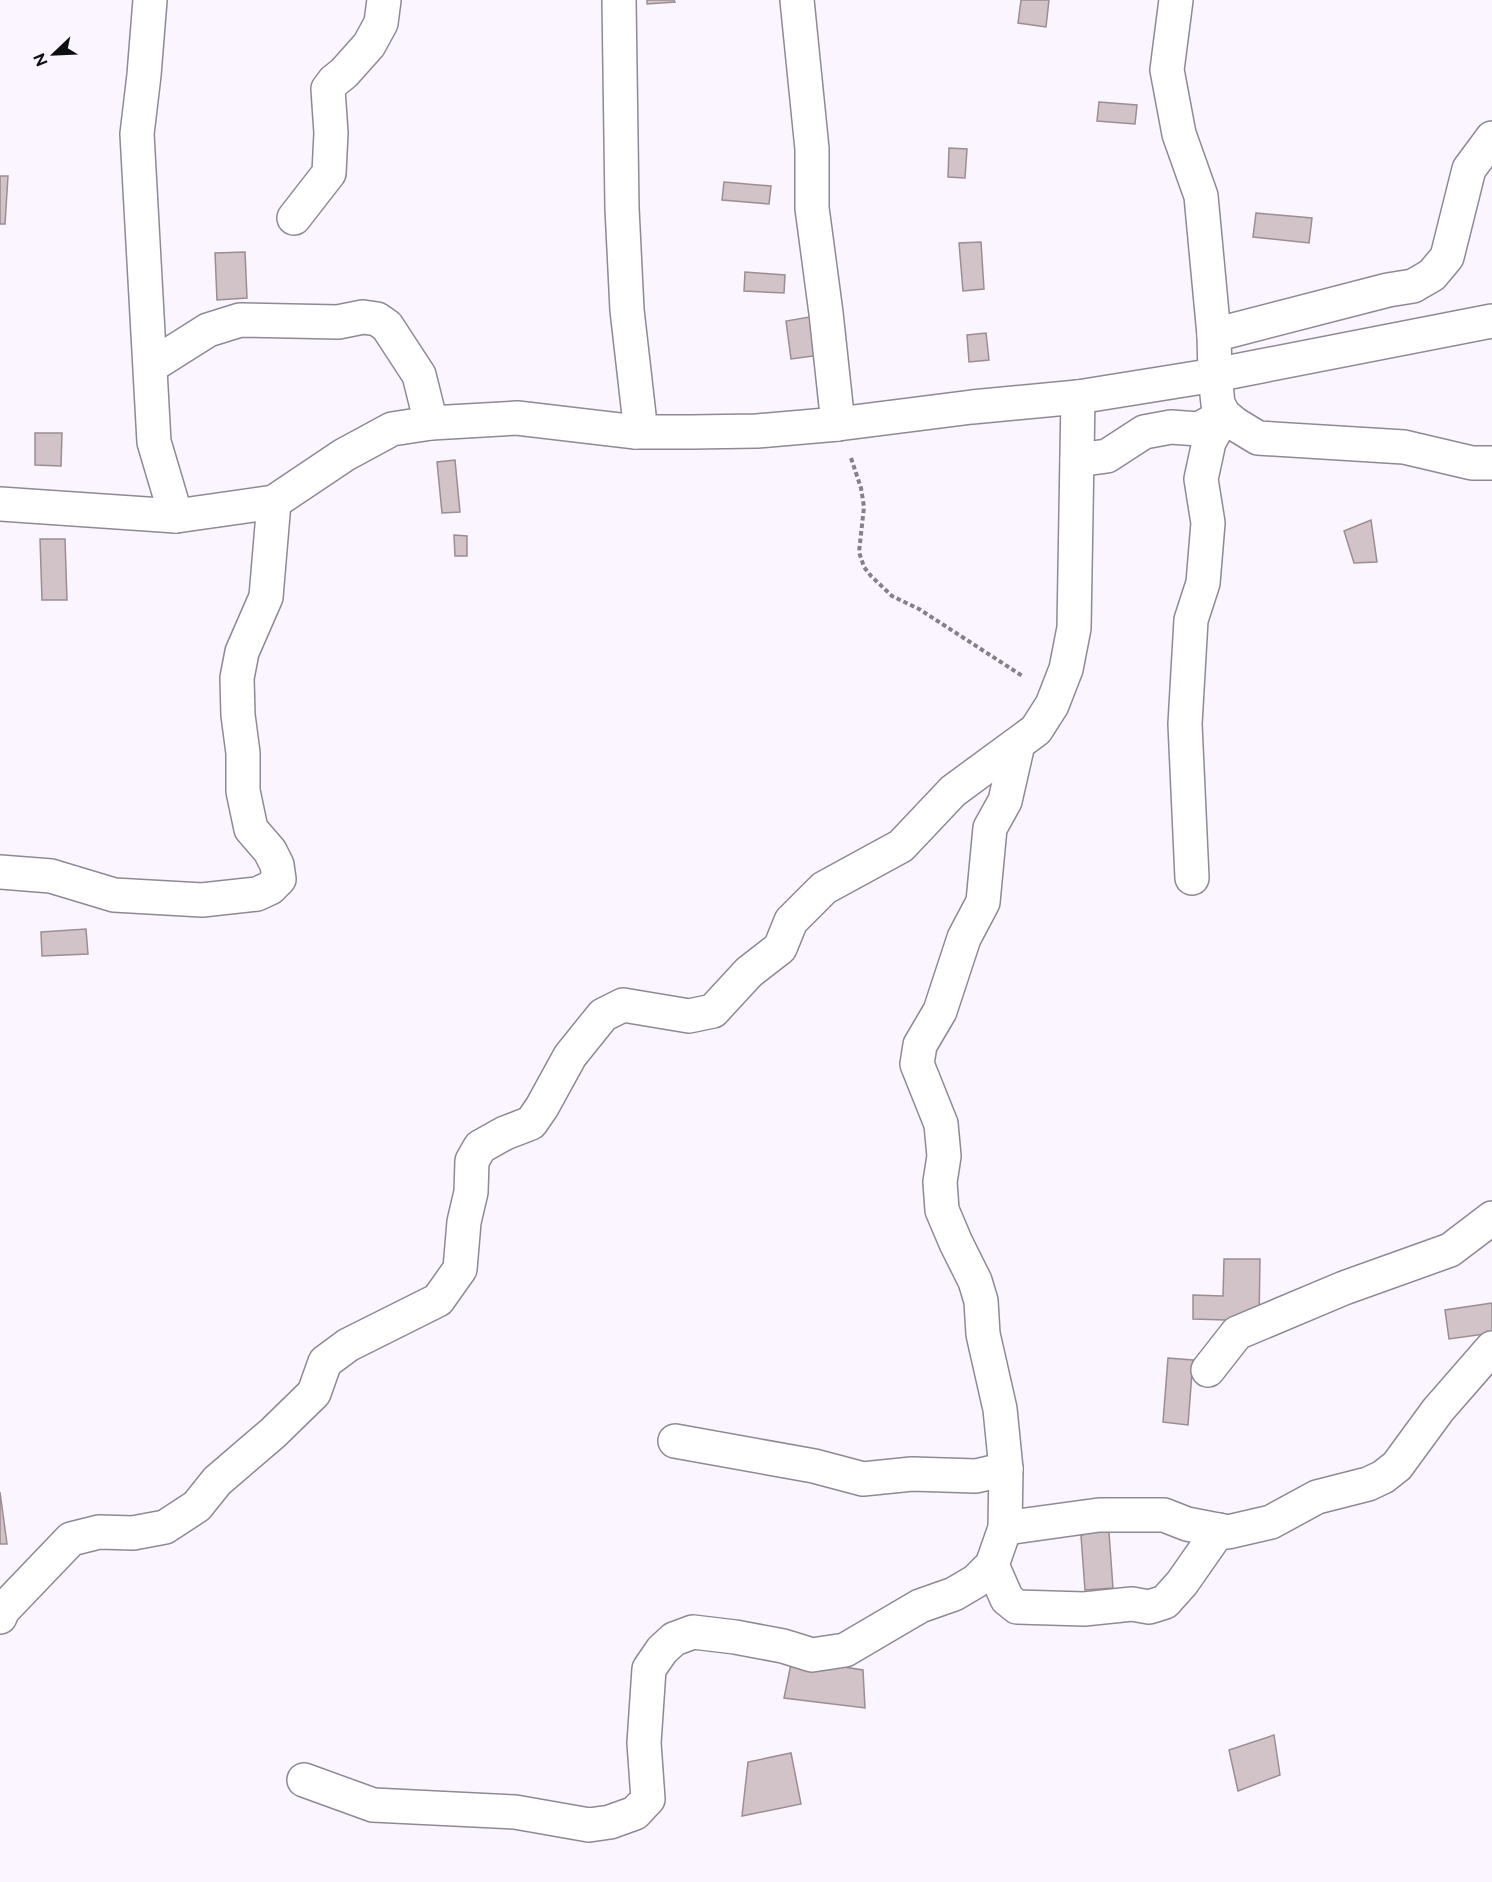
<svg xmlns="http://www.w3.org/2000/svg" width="1492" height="1882" font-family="Raleway,sans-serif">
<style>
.building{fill:#d1c3c8;stroke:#9b8e93;stroke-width:1.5}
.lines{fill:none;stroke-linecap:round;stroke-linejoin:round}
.minor-casing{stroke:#8e8994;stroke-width:36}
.path{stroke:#848187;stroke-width:4;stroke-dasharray:4.5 3;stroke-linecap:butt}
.minor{stroke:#fff;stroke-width:33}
</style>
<rect width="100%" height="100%" fill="#faf5ff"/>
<!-- building -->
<g class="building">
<polygon points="647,0 674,0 675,2 647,4"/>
<polygon points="1021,0 1049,0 1046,27 1018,23"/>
<polygon points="1099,102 1137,105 1135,124 1097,121"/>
<polygon points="949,148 967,149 965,178 948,177"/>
<polygon points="0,176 8,176 5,224 0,224"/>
<polygon points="724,182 771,186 769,204 722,200"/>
<polygon points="1256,213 1312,218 1309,243 1253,237"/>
<polygon points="981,242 984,289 963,291 959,243"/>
<polygon points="245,252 247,298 217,300 215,253"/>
<polygon points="745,272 785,275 784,293 744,291"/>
<polygon points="815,316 820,355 791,359 786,321"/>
<polygon points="986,333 989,360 969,362 967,335"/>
<polygon points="35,433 62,433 61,466 35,465"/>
<polygon points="455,460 460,512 442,513 437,462"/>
<polygon points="1371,520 1377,562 1354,563 1344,531"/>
<polygon points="454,535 467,536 467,556 455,556"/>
<polygon points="40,539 65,539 67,600 42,600"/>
<polygon points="86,929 88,954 42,956 41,932"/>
<polygon points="1224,1259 1260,1259 1259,1321 1193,1319 1193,1295 1223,1296"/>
<polygon points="1492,1303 1492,1333 1449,1339 1445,1310"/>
<polygon points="1168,1358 1193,1360 1188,1425 1163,1422"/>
<polygon points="0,1492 7,1544 0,1544"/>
<polygon points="1108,1519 1113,1588 1085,1590 1081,1536"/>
<polygon points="792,1659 863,1670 865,1708 784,1698"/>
<polygon points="1274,1735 1280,1775 1238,1791 1229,1750"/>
<polygon points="791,1753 801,1804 742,1816 748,1762"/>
</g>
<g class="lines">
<!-- minor casing -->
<g class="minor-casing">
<g id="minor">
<polyline points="150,0 144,75 137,134 154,442 176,516"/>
<polyline points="619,0 622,208 627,310 639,415 636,432"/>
<polyline points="797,0 812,149 812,208 826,313 838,424"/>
<polyline points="1176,0 1167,70 1179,134 1201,196 1214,335 1215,375 1218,404 1224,415 1235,424 1258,438 1404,447 1472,463 1492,463"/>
<polyline points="294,218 329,173 331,133 328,89 334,81 344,73 369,45 381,23 384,0"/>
<polyline points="1214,335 1388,290 1413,286 1432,275 1447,257 1469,169 1492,138"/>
<polyline points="151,366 208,330 240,320 338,322 363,317 377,319 387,326 419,375 431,423"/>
<polyline points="1077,460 1107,456 1144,432 1171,427 1199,429 1224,415"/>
<polyline points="0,504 176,516 274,502 344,455 392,429 431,423 517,418 636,432 692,432 757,431 838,424 972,407 1078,397 1215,375 1492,321"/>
<polyline points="0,872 51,876 114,895 202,900 257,894 270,888 279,879 277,865 270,851 251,829 243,791 243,753 238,715 237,678 242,652 266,597 274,502"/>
<polyline points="1192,878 1185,724 1191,620 1203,583 1208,523 1201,479 1209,442 1224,415"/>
<polyline points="1208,1370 1237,1333 1344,1288 1450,1250 1492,1218"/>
<polyline points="675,1441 814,1466 863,1479 912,1474 976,1476 1006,1469"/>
<polyline points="1005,1528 1099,1515 1164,1515 1187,1524 1228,1532 1271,1522 1317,1497 1368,1484 1383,1477 1397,1466 1438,1410 1492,1348"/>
<polyline points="992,1565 1007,1599 1017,1607 1084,1609 1132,1604 1149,1607 1165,1602 1182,1583 1219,1530"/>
<polyline points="0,1617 3,1610 71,1539 99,1532 133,1533 165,1527 197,1506 217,1481 273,1433 314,1393 325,1362 348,1345 438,1300 460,1269 464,1222 471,1192 472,1161 480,1147 505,1133 531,1123 542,1107 570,1056 603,1015 623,1005 689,1016 713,1011 749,972 780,948 791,921 824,888 901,846 953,791 1036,730 1052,705 1066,669 1074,628 1078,397"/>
<polyline points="304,1780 373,1805 515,1812 589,1825 610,1822 635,1813 648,1799 644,1743 649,1669 662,1650 674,1639 693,1632 735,1637 783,1646 812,1655 845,1650 920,1606 954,1594 976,1581 992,1565 1005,1528 1006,1469 1000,1409 983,1334 981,1301 975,1281 956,1243 942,1210 940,1182 944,1156 941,1124 917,1064 920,1045 940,1011 964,938 983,902 990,828 1005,801 1018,744"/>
</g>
</g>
<!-- path -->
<polyline class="path" points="851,458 861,488 864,507 859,552 864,567 871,576 892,596 919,609 1024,677"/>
<!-- minor -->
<use href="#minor" class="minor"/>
</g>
<!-- north arrow -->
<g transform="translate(54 54) rotate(247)" stroke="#faf5ff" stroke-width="4.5" paint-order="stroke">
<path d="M0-4.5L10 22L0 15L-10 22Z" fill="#0f0e11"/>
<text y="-9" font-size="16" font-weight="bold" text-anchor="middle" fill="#0f0e11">N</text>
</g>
</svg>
